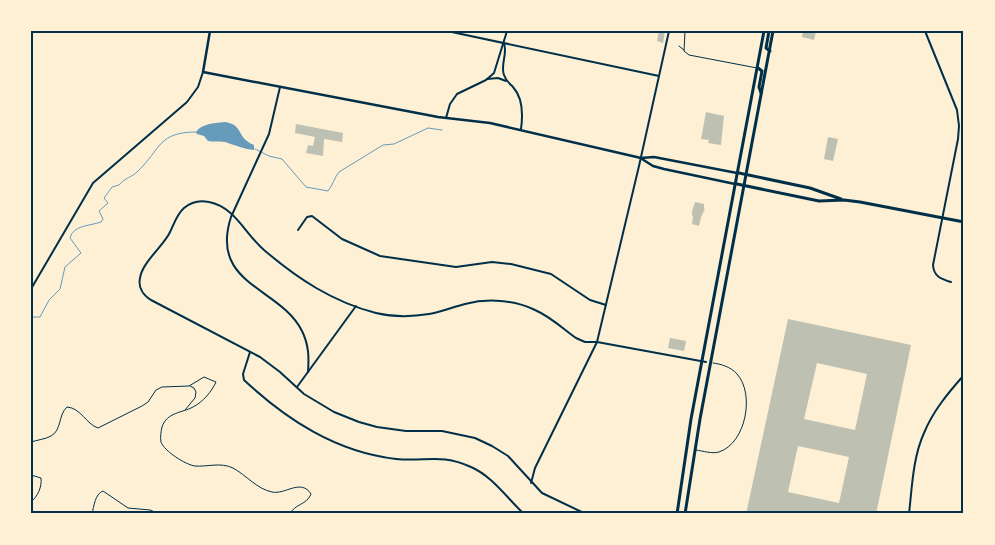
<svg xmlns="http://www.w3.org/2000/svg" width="995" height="545" font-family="Raleway,sans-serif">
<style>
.water{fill:#669bbc}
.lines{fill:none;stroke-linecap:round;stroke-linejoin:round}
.stream{stroke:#669bbc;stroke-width:1}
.building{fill:#bec0b2;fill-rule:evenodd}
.path{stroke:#003049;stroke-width:1}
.service{stroke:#003049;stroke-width:1}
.minor{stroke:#003049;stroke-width:2}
.tertiary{stroke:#003049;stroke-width:2.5}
.primary{stroke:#003049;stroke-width:3}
.neatline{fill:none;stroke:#003049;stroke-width:2}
</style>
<rect width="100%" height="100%" fill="#fdf0d5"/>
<!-- water -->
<path class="water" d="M226 122C241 125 238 134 247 141 249 143 252 144 254 145V150C243 149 235 145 225 142 219 141 213 142 208 141L204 136 197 134 196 132C202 123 216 123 226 122Z"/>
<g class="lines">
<!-- stream -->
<g class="stream">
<path d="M255 149 269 156 282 159 306 187 328 191C333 185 334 178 339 172L383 145 394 144 428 128 442 130"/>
<path d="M31 317H40L49 300 60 289 65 267 81 253 70 238C73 225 90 226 101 222L103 219 99 211 108 203 104 198 112 187 119 185C126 177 131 178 138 171 161 149 158 132 196 132"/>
</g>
</g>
<!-- building -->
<g class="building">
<polygon points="659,31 665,31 663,43 657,41"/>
<polygon points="803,31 816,31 814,40 802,37"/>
<polygon points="706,112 724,116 721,145 708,143 709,140 701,139"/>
<polygon points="296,124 343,133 342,142 324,139 323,156 306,153 308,145 313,146 315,137 295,133"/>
<polygon points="828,137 838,139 833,161 824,159"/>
<polygon points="695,202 704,204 704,209 705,209 701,217 699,226 692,224 693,216 692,216 692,211"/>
<path d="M788 319 911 345 876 514H746ZM817 363 867 374 855 430 804 419ZM798 446 849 457 839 503 788 492Z"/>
<polygon points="670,338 686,341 684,351 668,348"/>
</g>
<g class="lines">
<!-- path -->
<g class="path">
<polyline points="185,410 195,398 196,392 194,388 190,386"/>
<path d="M31 442C37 440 46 439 51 436 62 430 58 415 67 407 81 408 86 424 98 428L142 406 148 402 156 390 162 387 189 386 204 377 216 382C212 391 203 402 193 407 182 413 167 412 162 427 161 431 160 438 161 442 164 451 186 465 195 466 207 467 221 462 233 468 246 475 257 489 272 492 285 495 301 478 311 494 307 505 294 504 290 514"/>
<path d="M31 475 41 478C42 487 38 496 31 502"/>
<path d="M92 514C94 506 95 494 103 491L128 508 150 510 160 514"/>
</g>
<!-- service -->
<g class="service">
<polyline points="685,31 684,51 689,55 757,68"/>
<polyline points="679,46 684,50"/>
<path d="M696 450C703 451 712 454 719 452 746 443 755 394 737 374 731 367 721 364 713 363"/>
</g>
<!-- minor -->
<g class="minor">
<polyline points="447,31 659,76"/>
<path d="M925 31 957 110 959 126 958 139 933 265C934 277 941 279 951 282"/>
<path d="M504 44C508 53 500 65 504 75 506 81 509 83 513 87 523 98 523 115 521 129"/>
<polyline points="487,79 498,78 506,81"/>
<path d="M280 87 269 134 231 217C209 285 280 287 302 331 309 345 309 358 308 372"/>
<polyline points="446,118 450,104 457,94 486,80 494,73 507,31"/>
<polyline points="298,230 307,217 312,216 342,239 380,256 456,267 492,262 511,264 551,274 590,300 606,305"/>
<polyline points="31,289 93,183 187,102 198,87 203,72"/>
<path d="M250 352 243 374 244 380C287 420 336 452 396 459 426 462 441 453 471 467 492 476 507 498 524 514"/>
<polyline points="297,387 356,306"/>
<polyline points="531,483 535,468 597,342 639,166 669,31"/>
<path d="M586 514 542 493 508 456 492 446 475 438 442 431H406L377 427 359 422 334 412 304 394 280 372 260 357 151 300C143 295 138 287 140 278 142 263 162 247 169 234 174 225 176 215 184 208 191 202 200 200 209 202 235 207 245 234 264 250 298 279 333 302 376 313 393 317 411 317 429 314 441 312 453 307 465 304 488 298 514 300 535 310 551 317 562 328 576 338L585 342H597L706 362"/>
<path d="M909 514C912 487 913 457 924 433 933 411 948 393 964 375"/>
</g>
<!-- tertiary -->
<g class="tertiary">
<polyline points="210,31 203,72 438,117 490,123 641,158 654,157 737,173"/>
<polyline points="642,159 653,166 664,169 735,184"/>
</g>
<!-- primary -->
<g class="primary">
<polyline points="769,31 766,48 770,51"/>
<polyline points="758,68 762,71 759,87 761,93"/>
<polyline points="739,173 810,188 841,199"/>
<polyline points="737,184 819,201 844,200 860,202 964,222"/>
<polyline points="677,514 691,419 764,31"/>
<polyline points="685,514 700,419 773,31"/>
</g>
</g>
<!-- border -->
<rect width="995" height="545" fill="none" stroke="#fdf0d5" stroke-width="65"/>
<rect x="32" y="32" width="930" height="480" class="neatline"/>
</svg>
